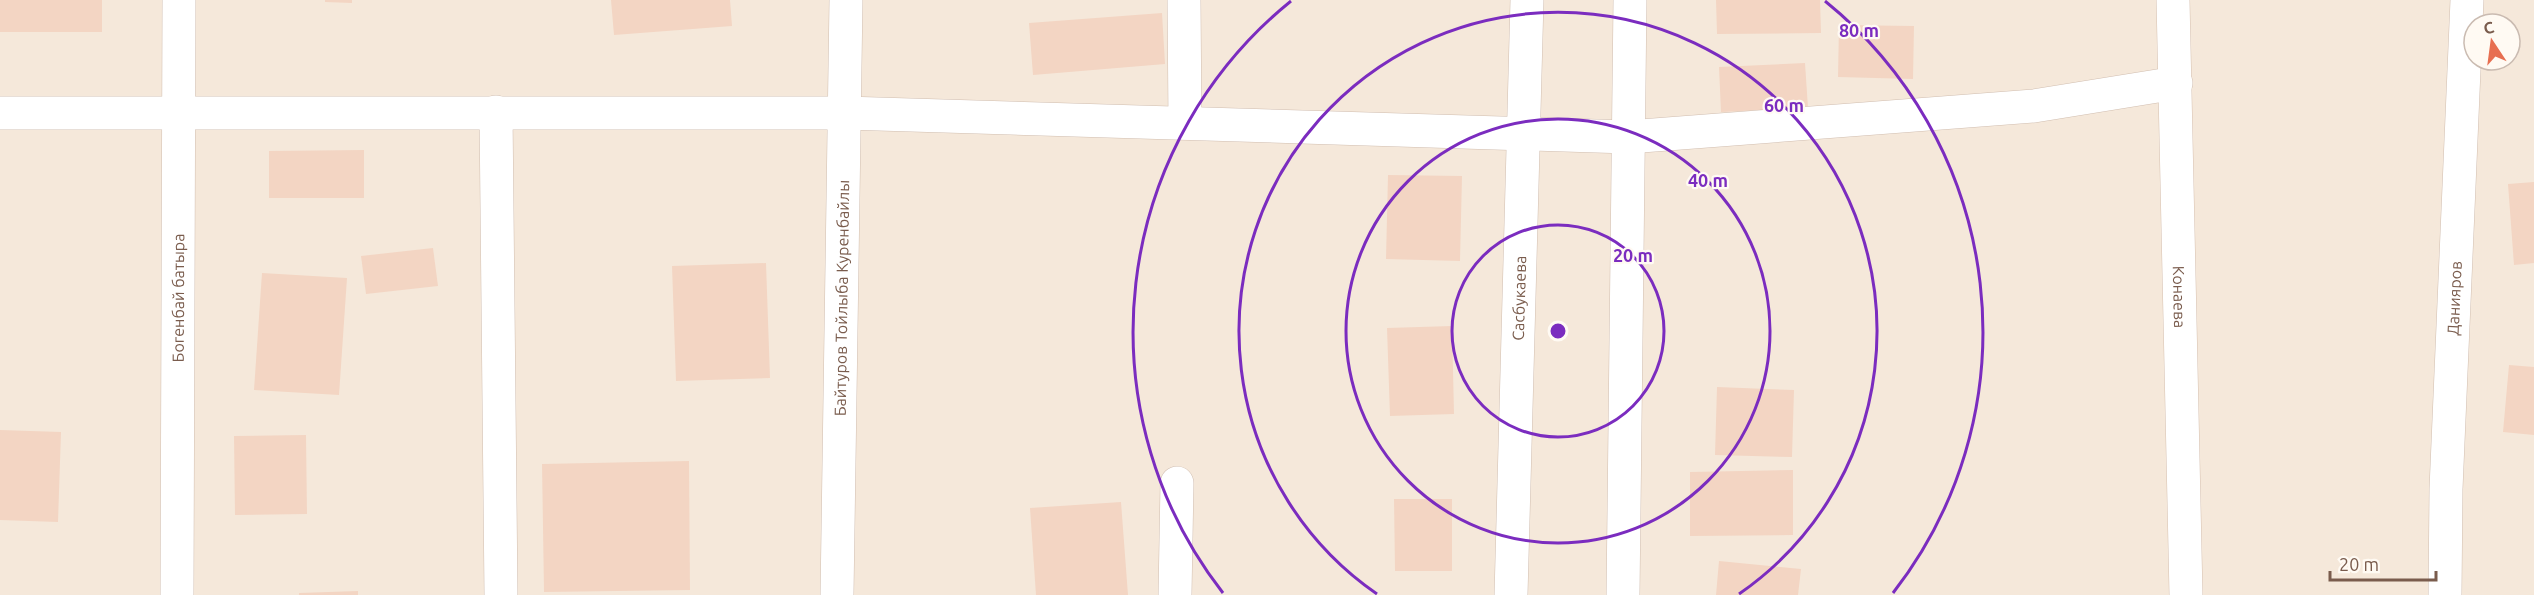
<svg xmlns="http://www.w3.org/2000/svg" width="2534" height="595" font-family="Ubuntu,sans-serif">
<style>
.residential{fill:#f5e8da;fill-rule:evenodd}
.building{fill:#f3d5c3}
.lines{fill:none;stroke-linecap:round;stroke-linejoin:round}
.minor-casing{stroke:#d1beb0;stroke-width:34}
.secondary-casing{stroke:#d6c0b0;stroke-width:34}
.minor{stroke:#fff;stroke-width:33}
.secondary{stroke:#fff;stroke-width:33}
.ring{fill:none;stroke:#7b2cbf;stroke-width:3}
.labels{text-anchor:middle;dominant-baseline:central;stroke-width:4.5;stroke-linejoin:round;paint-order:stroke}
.street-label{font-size:16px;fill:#7a5c4d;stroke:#fffaf3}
.centre{fill:#7b2cbf;stroke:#fffaf3;stroke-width:3}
.ring-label{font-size:18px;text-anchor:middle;font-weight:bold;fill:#7b2cbf;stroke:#fffaf3;stroke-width:4.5;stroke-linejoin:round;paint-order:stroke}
</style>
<rect width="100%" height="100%" fill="#fdf6ec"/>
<!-- residential -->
<path class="residential" d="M0 0H2534V595H0ZM2474 24H2510V60H2474Z"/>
<!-- building -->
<g class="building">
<rect x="0" y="0" width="102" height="32"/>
<polygon points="325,0 352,0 352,3 325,2"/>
<polygon points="611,0 730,0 732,26 614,35"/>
<polygon points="1716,0 1820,0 1821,33 1717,34"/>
<polygon points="1162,13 1165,64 1033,75 1029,23"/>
<polygon points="1839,25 1914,26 1913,79 1838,77"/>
<polygon points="1805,63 1808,108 1721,112 1719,67"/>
<polygon points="364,150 364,198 269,198 269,151"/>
<polygon points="1388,175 1462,176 1460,261 1386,259"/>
<polygon points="2534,182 2534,263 2514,265 2508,184"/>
<polygon points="433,248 438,286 366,294 361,256"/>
<polygon points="766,263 770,378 676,381 672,266"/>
<polygon points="262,273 347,278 339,395 254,390"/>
<polygon points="1452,326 1454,414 1390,416 1387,328"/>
<polygon points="2509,365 2534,367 2534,435 2503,432"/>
<polygon points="1717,387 1794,390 1792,457 1715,455"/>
<polygon points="0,430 61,432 58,522 0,520"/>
<polygon points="306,435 307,514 235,515 234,436"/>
<polygon points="689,461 690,590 544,592 542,464"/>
<polygon points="1793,470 1793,535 1690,536 1690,472"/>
<polygon points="1394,499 1452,499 1452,571 1395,571"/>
<polygon points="1121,502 1128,595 1036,595 1030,508"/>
<polygon points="1719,561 1801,569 1798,595 1716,595"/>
<polygon points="358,591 358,595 299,595 299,593"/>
</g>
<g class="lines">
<!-- minor casing -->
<g class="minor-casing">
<g id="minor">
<polyline points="1184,0 1185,123"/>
<polyline points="496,112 501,595"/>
<polyline points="0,113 845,113 1628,137 2034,106 2176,83"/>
<path id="s1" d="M177 595 179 0"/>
<path id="s2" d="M837 595 846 0"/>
<polyline points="1175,595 1177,483"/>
<path id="s3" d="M1511 595 1527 0"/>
<polyline points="1623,595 1630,0"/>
<path id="s4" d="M2445 595 2446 489 2467 0"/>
</g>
</g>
<!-- secondary casing -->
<g class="secondary-casing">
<g id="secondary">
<path id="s5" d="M2173 0 2186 595"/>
</g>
</g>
<!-- minor -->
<use href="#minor" class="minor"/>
<!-- secondary -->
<use href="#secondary" class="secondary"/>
</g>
<!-- distance rings -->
<g class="ring">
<circle cx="1558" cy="331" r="106"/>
<circle cx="1558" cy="331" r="212"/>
<path d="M1377 594A319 319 0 1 1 1739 594"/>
<path d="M1223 593A425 425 0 0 1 1291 1M1825 1A425 425 0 0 1 1893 593"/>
</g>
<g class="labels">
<!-- street labels -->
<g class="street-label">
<text stroke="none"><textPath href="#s1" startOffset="297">Богенбай батыра</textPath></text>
<text stroke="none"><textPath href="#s5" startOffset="297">Конаева</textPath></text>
<text stroke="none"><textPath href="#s4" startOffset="297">Данияров</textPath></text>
<text stroke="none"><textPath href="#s2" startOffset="297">Байтуров Тойлыба Куренбайлы</textPath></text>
<text stroke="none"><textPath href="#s3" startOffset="297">Сасбукаева</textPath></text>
</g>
</g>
<circle cx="1558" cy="331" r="9" class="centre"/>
<g class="ring-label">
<text x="1859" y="37">80 m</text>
<text x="1784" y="112">60 m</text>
<text x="1708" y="187">40 m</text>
<text x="1633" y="262">20 m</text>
</g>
<!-- north arrow -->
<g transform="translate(2492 42) rotate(347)"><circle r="28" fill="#fffaf3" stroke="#cabbb1" stroke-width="1.5"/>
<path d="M0-4.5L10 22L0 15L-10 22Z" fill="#e76f51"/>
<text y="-9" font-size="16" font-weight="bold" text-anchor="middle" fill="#7a5c4d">С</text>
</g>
<!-- scale -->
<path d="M2330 571v9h106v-9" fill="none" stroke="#7a5c4d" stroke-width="3"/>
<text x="2339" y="571" font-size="18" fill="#7a5c4d" stroke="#fffaf3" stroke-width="4.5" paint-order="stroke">20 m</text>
</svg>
